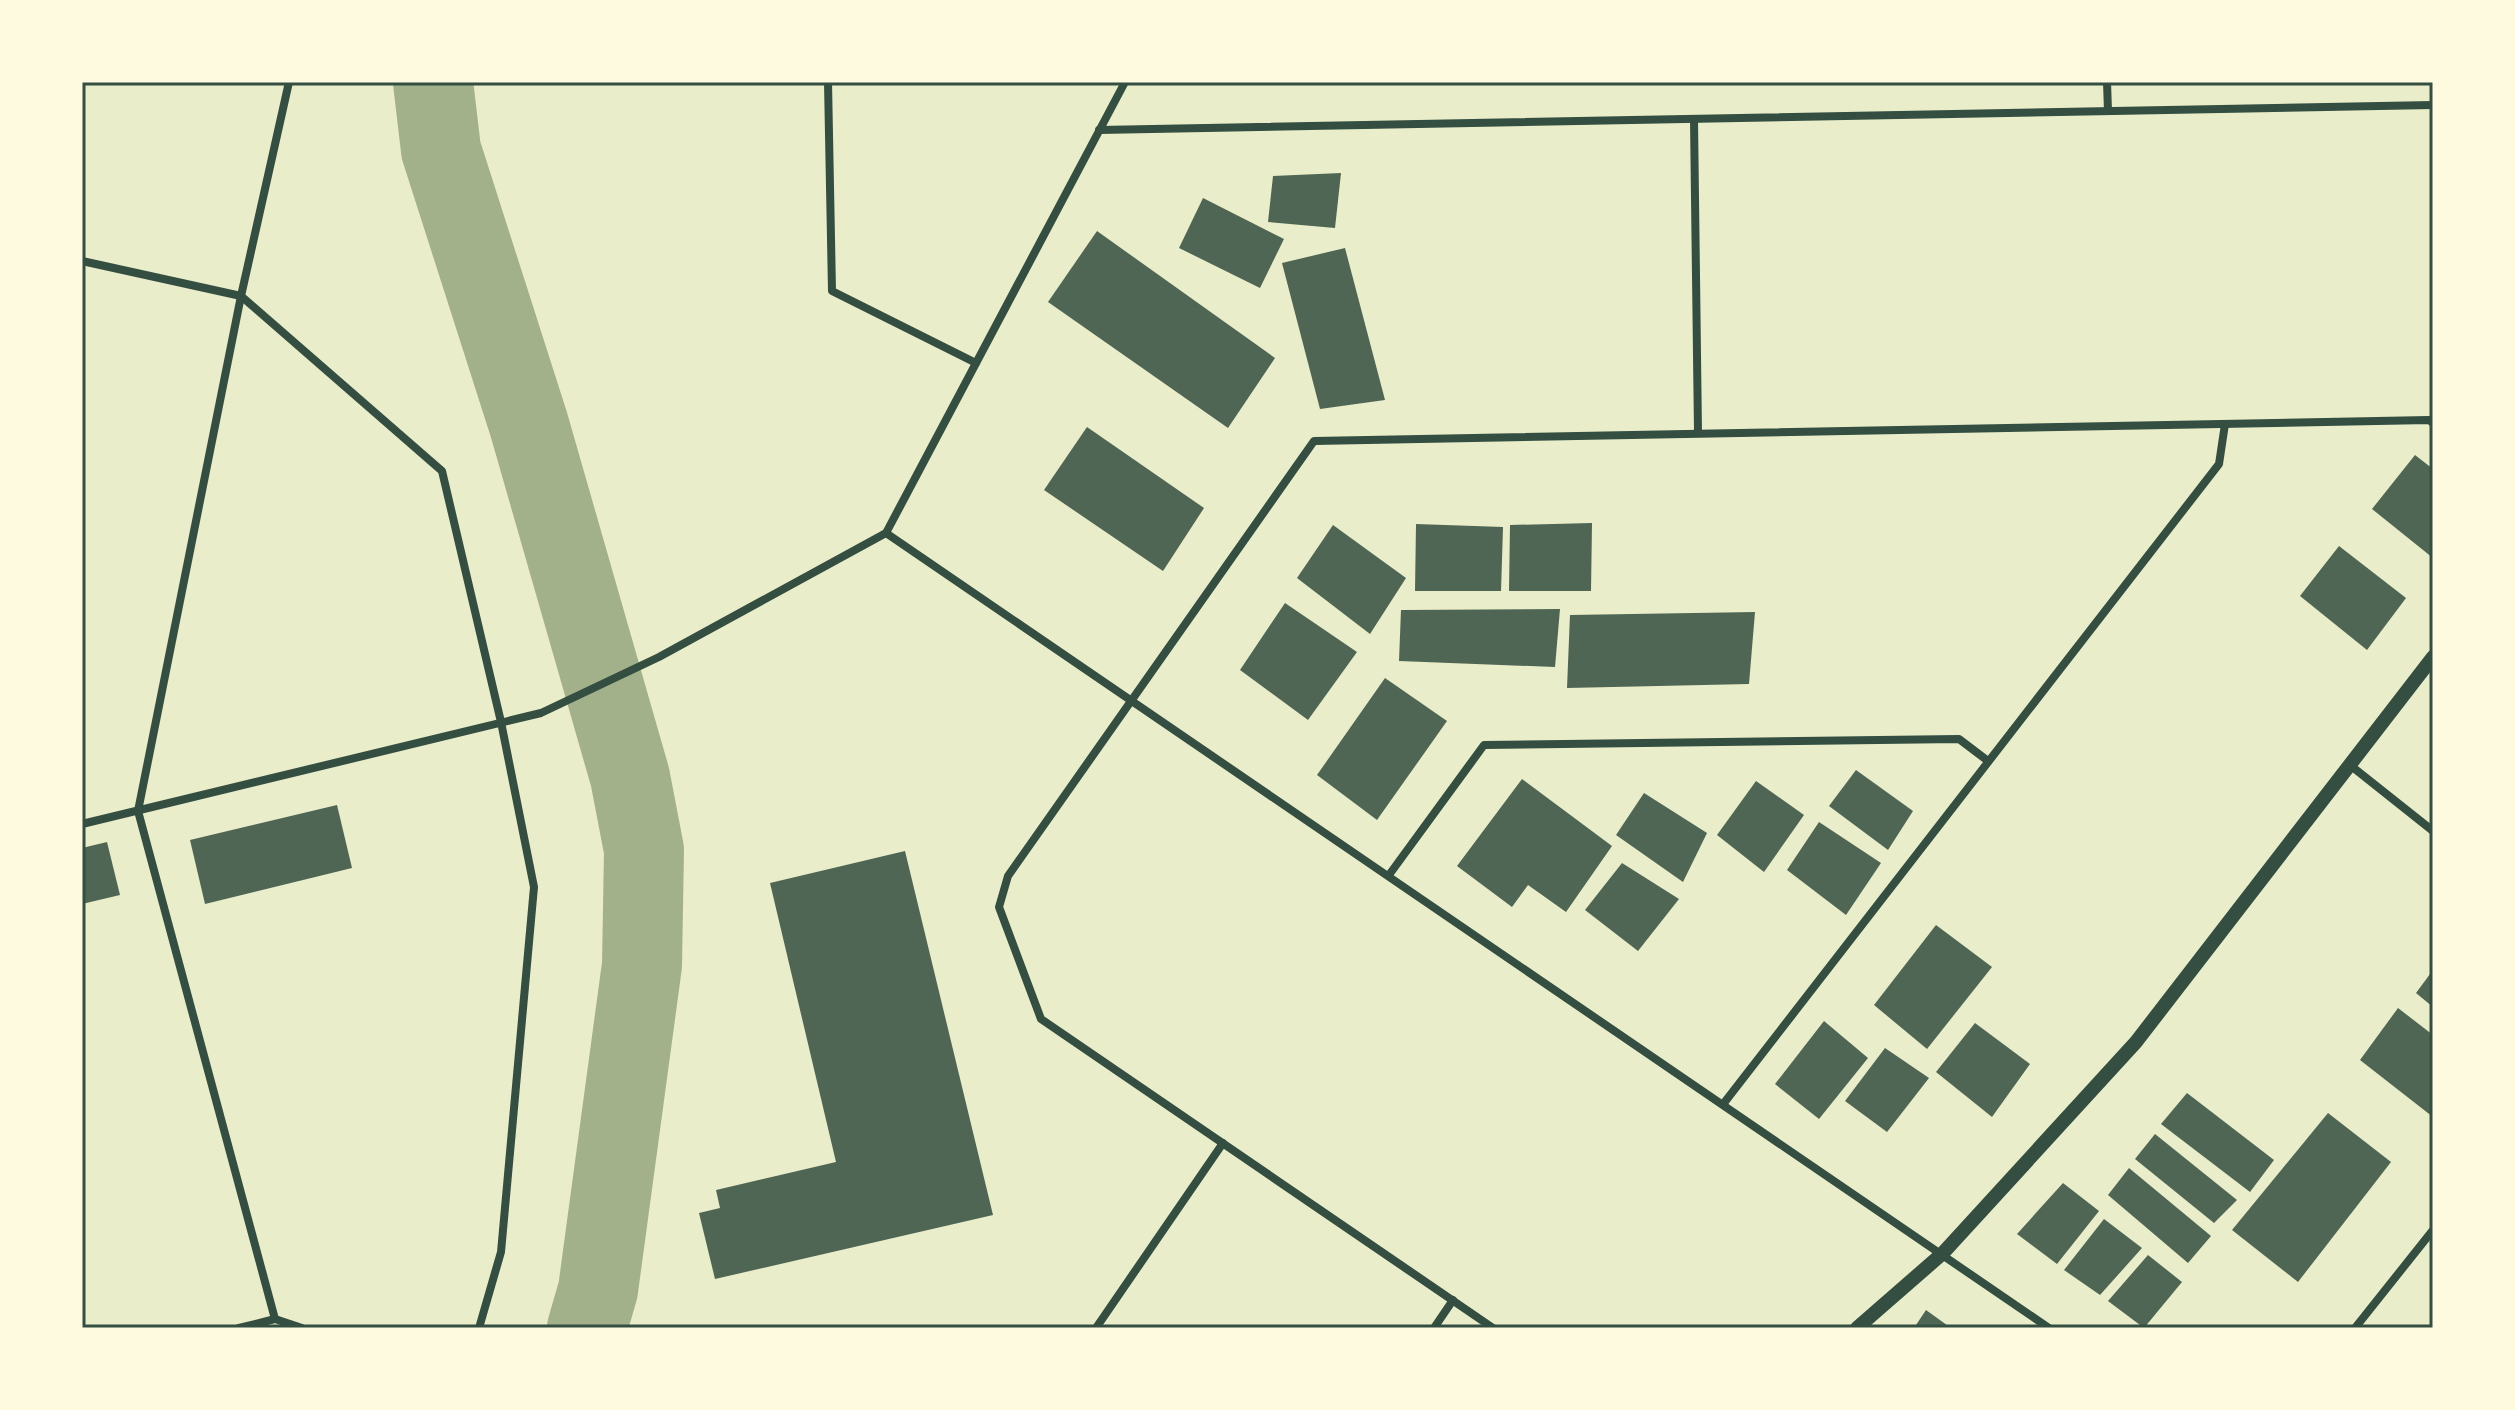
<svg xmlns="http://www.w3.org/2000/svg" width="2515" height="1410" font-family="'Source Sans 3',sans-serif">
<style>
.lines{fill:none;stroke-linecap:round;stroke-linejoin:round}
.river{stroke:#a3b18a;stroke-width:80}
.building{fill:#4f6655}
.minor{stroke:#344e41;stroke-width:8}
.tertiary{stroke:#344e41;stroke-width:14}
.neatline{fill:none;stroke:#344e41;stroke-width:3}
</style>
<rect width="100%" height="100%" fill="#e9edc9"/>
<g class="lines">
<!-- river -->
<polyline class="river" points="433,82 441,150 529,425 630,777 644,850 642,965 598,1290 587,1328"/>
</g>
<!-- building -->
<g class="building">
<polygon points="1341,173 1335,228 1268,222 1273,176"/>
<polygon points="1203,198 1284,239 1260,288 1179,248"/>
<polygon points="1097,231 1275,358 1228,428 1048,302"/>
<polygon points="1345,248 1385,400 1320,409 1282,263"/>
<polygon points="1087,427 1204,508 1163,571 1044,490"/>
<polygon points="2415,455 2433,469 2433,558 2372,509"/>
<polygon points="1592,523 1591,591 1509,591 1510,525"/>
<polygon points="1416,524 1503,527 1501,591 1415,591"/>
<polygon points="1333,525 1406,578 1370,634 1297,578"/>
<polygon points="2339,546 2406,598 2367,650 2300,596"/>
<polygon points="1285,603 1357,652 1308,720 1240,670"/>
<polygon points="1560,609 1555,667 1399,661 1401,610"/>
<polygon points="1755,612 1749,684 1567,688 1570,615"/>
<polygon points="1385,678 1447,721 1377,820 1317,775"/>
<polygon points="1856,770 1913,811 1888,850 1829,806"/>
<polygon points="1522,779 1612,846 1566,912 1528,885 1512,907 1457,866"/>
<polygon points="1756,781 1804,815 1764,872 1717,835"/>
<polygon points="1644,793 1707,833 1683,882 1616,835"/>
<polygon points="337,805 352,868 205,904 190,840"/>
<polygon points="1819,822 1881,863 1846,915 1787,870"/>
<polygon points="107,842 120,895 82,904 82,848"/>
<polygon points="905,851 993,1215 715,1279 699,1213 720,1208 716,1190 836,1162 770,883"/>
<polygon points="1622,863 1679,899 1638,951 1585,910"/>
<polygon points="1936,925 1992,967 1927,1049 1874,1005"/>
<polygon points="2433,970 2433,1007 2416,993"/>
<polygon points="2398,1008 2433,1035 2433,1117 2360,1060"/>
<polygon points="1824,1021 1868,1058 1819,1119 1775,1084"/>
<polygon points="1975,1023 2030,1064 1992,1117 1936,1072"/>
<polygon points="1885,1048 1929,1078 1887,1132 1845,1101"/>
<polygon points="2187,1093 2274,1160 2250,1192 2161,1124"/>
<polygon points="2328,1113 2391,1162 2298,1282 2232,1230"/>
<polygon points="2155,1134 2237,1200 2214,1223 2135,1159"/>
<polygon points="2129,1168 2211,1236 2188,1263 2108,1195"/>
<polygon points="2063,1183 2099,1211 2057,1264 2017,1234"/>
<polygon points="2104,1219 2142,1248 2100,1295 2064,1270"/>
<polygon points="2148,1255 2182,1282 2144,1328 2108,1301"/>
<polygon points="1926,1310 1951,1328 1914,1328"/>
</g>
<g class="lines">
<!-- minor -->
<g class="minor">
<polyline points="828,82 832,291 976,363"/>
<polyline points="2107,82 2108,111"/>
<polyline points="1694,119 1698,433"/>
<polyline points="1099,130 2433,105"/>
<polyline points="82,261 241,296 442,471 501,722 534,887 501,1252 479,1328"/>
<polyline points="886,533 2049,1328"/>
<polyline points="2350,765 2433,831"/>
<polyline points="82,824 541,713 659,657 886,533 1125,82"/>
<polyline points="1389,875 1484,745 1959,739 1988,761"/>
<polyline points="1724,1103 2219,464 2225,424"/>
<polyline points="275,1319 138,811 241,296 289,82"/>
<polyline points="239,1328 275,1319 302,1328"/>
<polyline points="1096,1328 1223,1143"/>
<polyline points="1434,1328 1453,1300"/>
<polyline points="1493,1328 1041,1019 999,907 1008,876 1314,441 2429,420 2433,423"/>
<polyline points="2355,1328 2433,1230"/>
</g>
<!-- tertiary -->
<polyline class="tertiary" points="1857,1328 1943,1253 2136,1042 2433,657"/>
</g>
<!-- border -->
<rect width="2515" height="1410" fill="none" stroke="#fefae0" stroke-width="168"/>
<rect x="84" y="84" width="2347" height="1242" class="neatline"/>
</svg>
